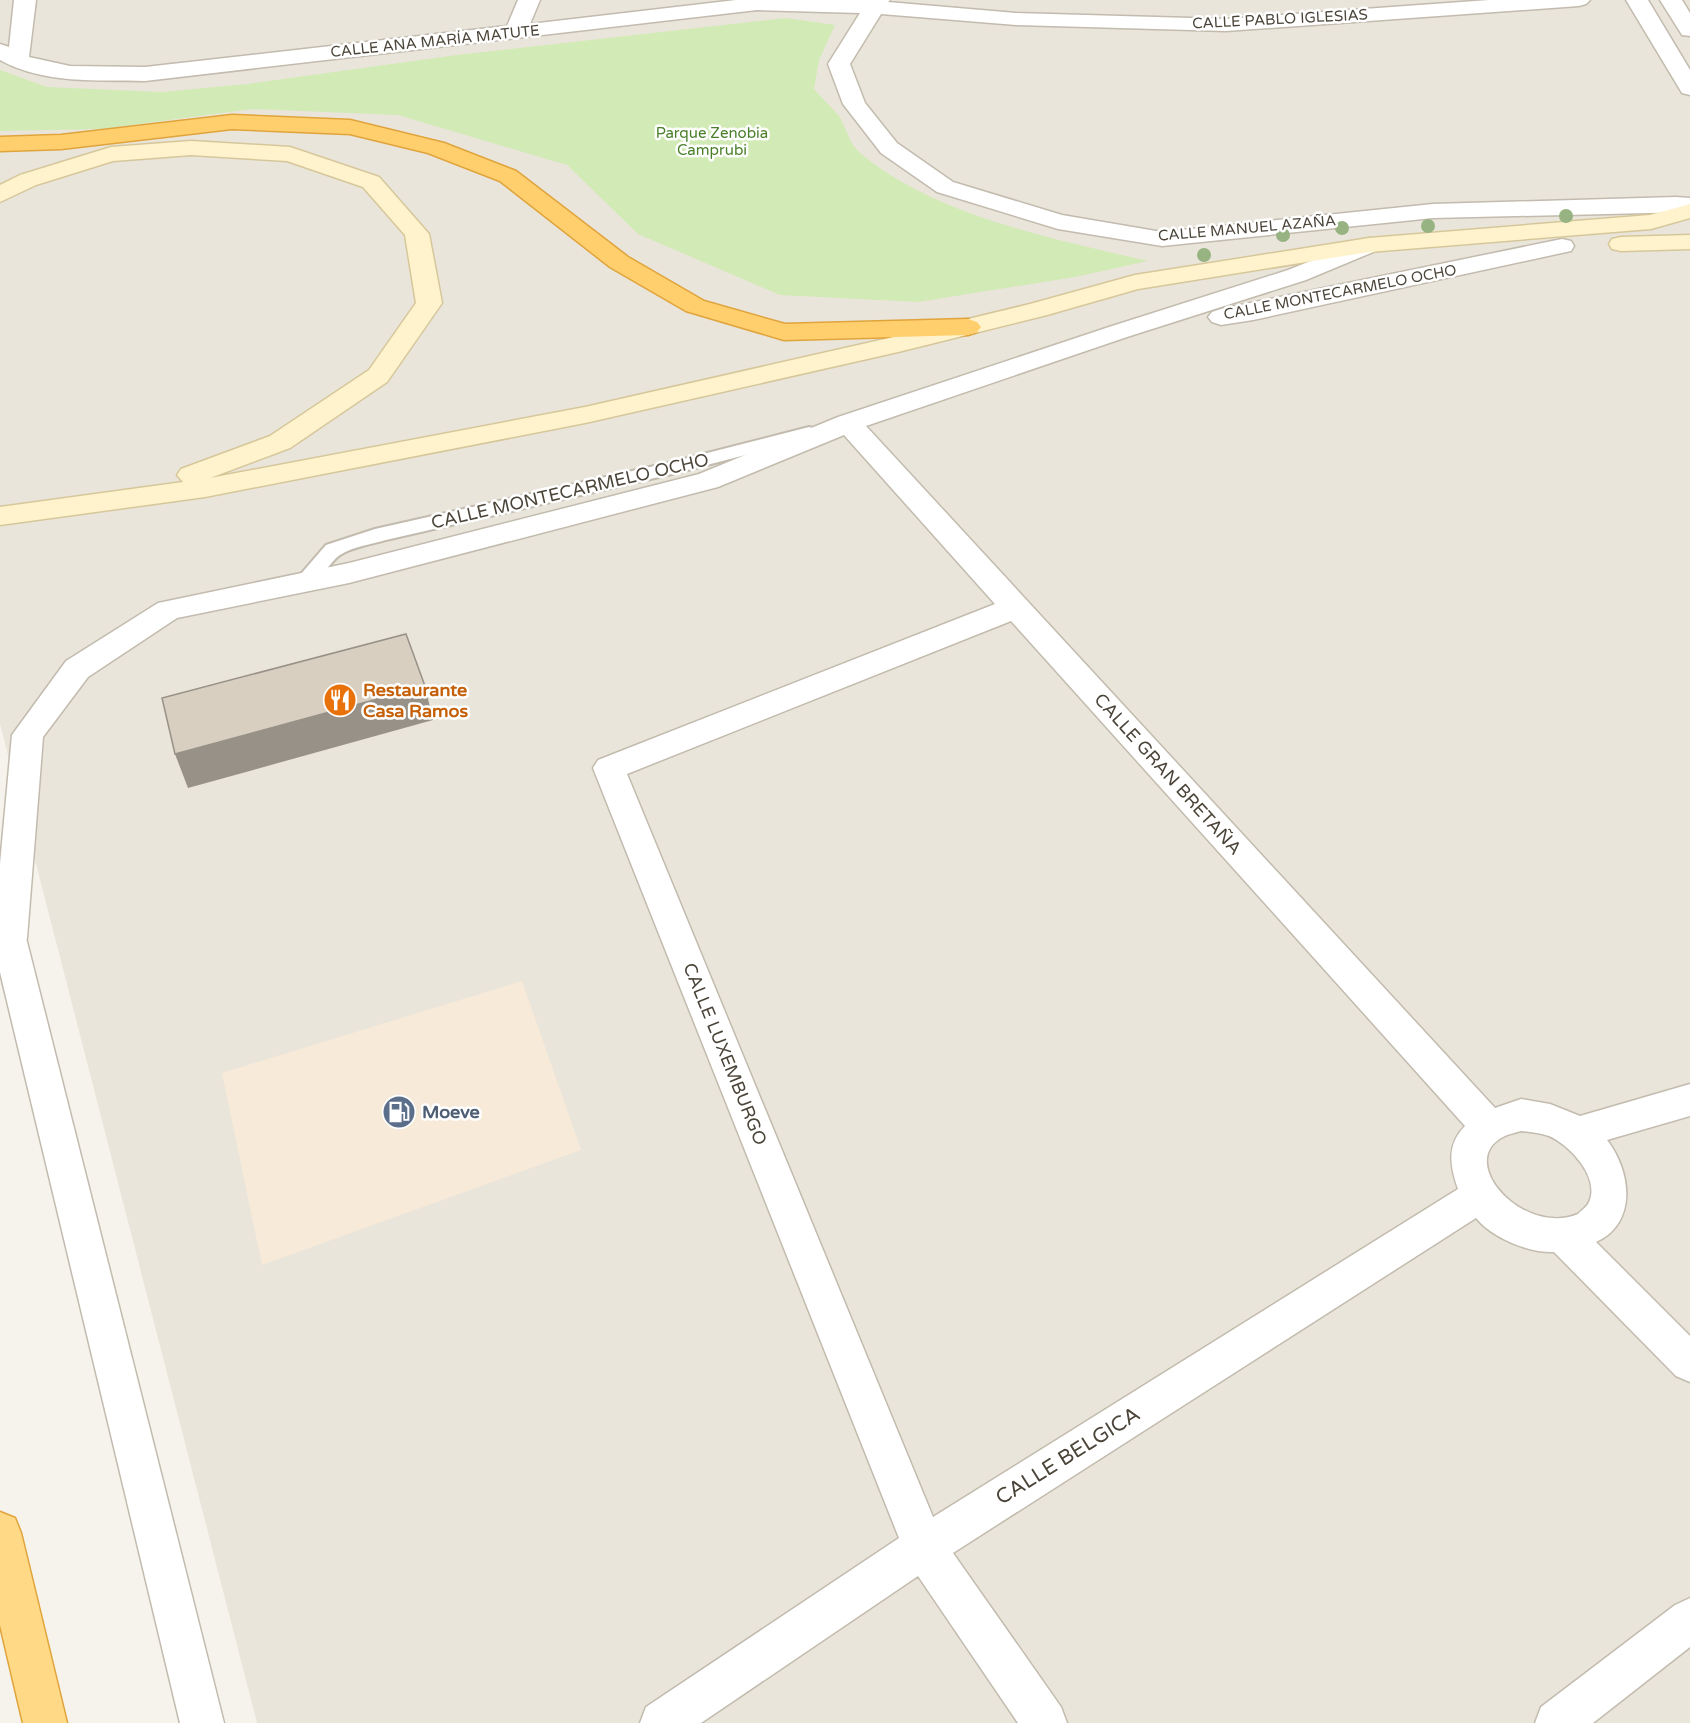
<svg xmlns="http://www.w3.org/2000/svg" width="1690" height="1723" font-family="'Varela Round',sans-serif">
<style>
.residential{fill:#eae5da}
.commercial{fill:#f7ead8}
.green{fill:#d2eab5}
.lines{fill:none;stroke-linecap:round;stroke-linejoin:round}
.service-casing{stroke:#c2bbae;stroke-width:4}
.minor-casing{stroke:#c2bbae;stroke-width:3}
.tertiary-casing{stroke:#c2bbae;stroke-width:3}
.secondary-casing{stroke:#d6c79b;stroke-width:3}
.trunk-casing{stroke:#e0a43c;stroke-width:3}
.motorway-casing{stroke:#e0a43c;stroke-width:3}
.service{fill:#fff;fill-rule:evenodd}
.minor{fill:#fff;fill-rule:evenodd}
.tertiary{fill:#fff;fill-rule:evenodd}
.secondary{fill:#fff3cd;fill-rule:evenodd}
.trunk{fill:#ffd985;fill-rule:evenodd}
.motorway{fill:#ffcf6e;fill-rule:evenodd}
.tree{fill:#97b381}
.shaded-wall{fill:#979187}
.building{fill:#d8cfc1;stroke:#979187;stroke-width:1.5}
.labels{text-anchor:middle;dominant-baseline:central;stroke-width:5;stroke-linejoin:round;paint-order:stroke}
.far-street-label{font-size:15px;fill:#4b4439;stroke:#fff}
.far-park-label{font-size:15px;fill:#4a7f2a;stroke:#fff}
.street-label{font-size:18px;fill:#4b4439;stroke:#fff}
.food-label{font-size:18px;font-weight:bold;fill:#c56008;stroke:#fff;text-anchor:start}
.service-label{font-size:18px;font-weight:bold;fill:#4e5e75;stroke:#fff;text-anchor:start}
.near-street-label{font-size:21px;fill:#4b4439;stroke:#fff}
</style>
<rect width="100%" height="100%" fill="#f6f3ec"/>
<!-- residential -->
<polygon class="residential" points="0,0 1690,0 1690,1723 257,1723 0,724"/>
<!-- commercial -->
<polygon class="commercial" points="522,981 581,1150 262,1265 222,1073"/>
<!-- green -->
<path class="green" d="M786 18 835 25 819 60 814 89C822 98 831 107 839 116 846 127 849 143 859 152 934 216 1054 239 1148 261L1075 277 918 302 780 295 638 234 567 165 398 115 252 109 101 129 0 131V70L47 87 162 92 247 84 457 55Z"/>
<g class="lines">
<!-- service casing -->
<g class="service-casing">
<path id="service" d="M809 427 816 429 818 433 816 437 672 474 386 540C372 544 352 547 340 555 325 565 318 593 297 587L294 582 326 545 375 529 672 462Z"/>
</g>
<!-- minor casing -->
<g class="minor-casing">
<g id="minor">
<path d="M14 0H36L29 57 70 66 145 67 507 26 518 0H540L530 24 736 0H890L888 2 1016 13 1226 19 1489 0H1590L1586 4 1579 6 1226 31 1016 25 881 14 850 64 865 103 897 143 953 182 1062 215 1162 232 1433 204 1676 197 1690 198V212L1433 218 1162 246 1058 229 937 192 881 153 843 104 828 64 860 13 757 10 145 81C97 80 43 84 0 60V44L9 47Z"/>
<polygon points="1626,0 1648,0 1690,70 1690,95 1682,93 1679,88"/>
<polygon points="1660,0 1682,0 1690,13 1690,36 1682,35"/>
<path d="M1369 238 1378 240 1381 245 1378 250 1306 280 1127 337 866 426 1495 1108 1521 1099 1550 1104 1580 1116 1690 1084V1116L1607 1140C1631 1171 1638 1223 1596 1242L1690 1336V1382L1676 1376 1554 1252C1529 1253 1492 1238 1476 1218L953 1553 1061 1707 1067 1723H1018L918 1576 701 1723H640L646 1707 899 1538 593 768 598 760 995 604 844 435 718 487 349 583 177 618 88 677 43 737 27 938 22 948 10 952 0 948V864L12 735 66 661 158 603 349 563 699 474 838 417 1109 327 1288 270ZM1011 621 1465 1126C1446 1145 1450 1166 1458 1189L933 1517 627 774ZM1521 1131C1530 1132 1540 1133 1549 1136 1570 1145 1602 1179 1588 1204 1586 1207 1581 1211 1578 1214 1524 1237 1455 1162 1503 1137 1508 1134 1515 1133 1521 1131Z"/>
<polygon points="1562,239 1571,241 1574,246 1571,251 1253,320 1221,325 1212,322 1208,317 1212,312 1221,309"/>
<polygon points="1690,1598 1690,1647 1593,1723 1535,1723 1541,1707 1675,1605"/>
</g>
</g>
<!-- tertiary casing -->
<g class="tertiary-casing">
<polygon id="tertiary" points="0,889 12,893 17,902 224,1723 180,1723 0,972"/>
</g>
<!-- secondary casing -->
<g class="secondary-casing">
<g id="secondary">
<polygon points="191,141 290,147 379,177 429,234 442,303 387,382 290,448 210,478 585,407 898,336 1030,304 1135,275 1369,238 1650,215 1690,204 1690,218 1651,229 1369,252 1138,289 1047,315 898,352 585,423 205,497 0,525 0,507 183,482 177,475 181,469 270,436 369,370 416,303 405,235 363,187 287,161 191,155 113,161 36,185 0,202 0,185 20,175 111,147"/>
<polygon points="1690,235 1690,249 1621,251 1612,249 1609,244 1612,239 1621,237"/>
</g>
</g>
<!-- trunk casing -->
<g class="trunk-casing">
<polygon id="trunk" points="0,1512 15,1518 21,1533 67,1723 23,1723 0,1625"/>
</g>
<!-- motorway casing -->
<g class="motorway-casing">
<polygon id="motorway" points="232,115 350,120 444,143 516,171 628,257 704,301 785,324 968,319 977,322 981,327 977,332 968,335 784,340 686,311 610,267 500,181 428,153 350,134 232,129 61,149 0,151 0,137 61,135"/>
</g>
<!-- service -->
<use href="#service" class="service"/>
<!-- minor -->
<use href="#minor" class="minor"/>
<!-- tertiary -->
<use href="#tertiary" class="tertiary"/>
<!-- secondary -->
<use href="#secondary" class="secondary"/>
<!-- trunk -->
<use href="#trunk" class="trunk"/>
<!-- motorway -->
<use href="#motorway" class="motorway"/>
</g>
<!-- trees -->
<g class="tree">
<circle cx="1566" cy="216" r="7"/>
<circle cx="1428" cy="226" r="7"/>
<circle cx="1342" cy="228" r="7"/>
<circle cx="1283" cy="235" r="7"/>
<circle cx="1204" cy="255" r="7"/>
</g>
<!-- shaded-wall -->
<polygon class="shaded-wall" points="425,686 433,720 188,788 175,754"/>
<!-- building -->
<polygon class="building" points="406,634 425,686 175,754 162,698"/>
<!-- icons -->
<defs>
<g id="restaurant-disc" transform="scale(1.725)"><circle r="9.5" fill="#e8710a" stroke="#fff"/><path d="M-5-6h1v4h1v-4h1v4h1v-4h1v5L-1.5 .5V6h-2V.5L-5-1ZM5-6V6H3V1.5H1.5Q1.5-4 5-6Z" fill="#fff"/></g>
<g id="fuel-disc" transform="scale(1.725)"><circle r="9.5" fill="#5c6f8a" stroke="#fff"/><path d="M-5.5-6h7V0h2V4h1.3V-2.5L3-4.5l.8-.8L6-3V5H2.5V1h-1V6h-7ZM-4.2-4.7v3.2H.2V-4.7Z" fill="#fff"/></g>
</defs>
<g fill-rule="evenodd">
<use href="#restaurant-disc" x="340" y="700"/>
<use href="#fuel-disc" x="399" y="1112"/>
</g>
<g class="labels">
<!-- far-street labels -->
<g class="far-street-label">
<text transform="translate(1280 19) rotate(-3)">CALLE PABLO IGLESIAS</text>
<text transform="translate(435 41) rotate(-6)">CALLE ANA MARÍA MATUTE</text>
<text transform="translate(1247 228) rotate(-5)">CALLE MANUEL AZAÑA</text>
<text transform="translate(1340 292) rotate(-11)">CALLE MONTECARMELO OCHO</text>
</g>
<!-- far-park labels -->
<g class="far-park-label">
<text x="712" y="133">Parque Zenobia<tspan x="712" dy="17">Camprubi</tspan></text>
</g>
<!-- street labels -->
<g class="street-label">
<text transform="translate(570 491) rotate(-13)">CALLE MONTECARMELO OCHO</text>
<text transform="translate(1168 774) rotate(48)">CALLE GRAN BRETAÑA</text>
<text transform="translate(725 1054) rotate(68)">CALLE LUXEMBURGO</text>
</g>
<!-- food labels -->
<g class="food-label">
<text x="363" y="690">Restaurante<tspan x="363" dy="21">Casa Ramos</tspan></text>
</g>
<!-- service labels -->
<g class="service-label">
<text x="422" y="1112">Moeve</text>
</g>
<!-- near-street labels -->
<g class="near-street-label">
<text transform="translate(1068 1456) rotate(-32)">CALLE BELGICA</text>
</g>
</g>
</svg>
